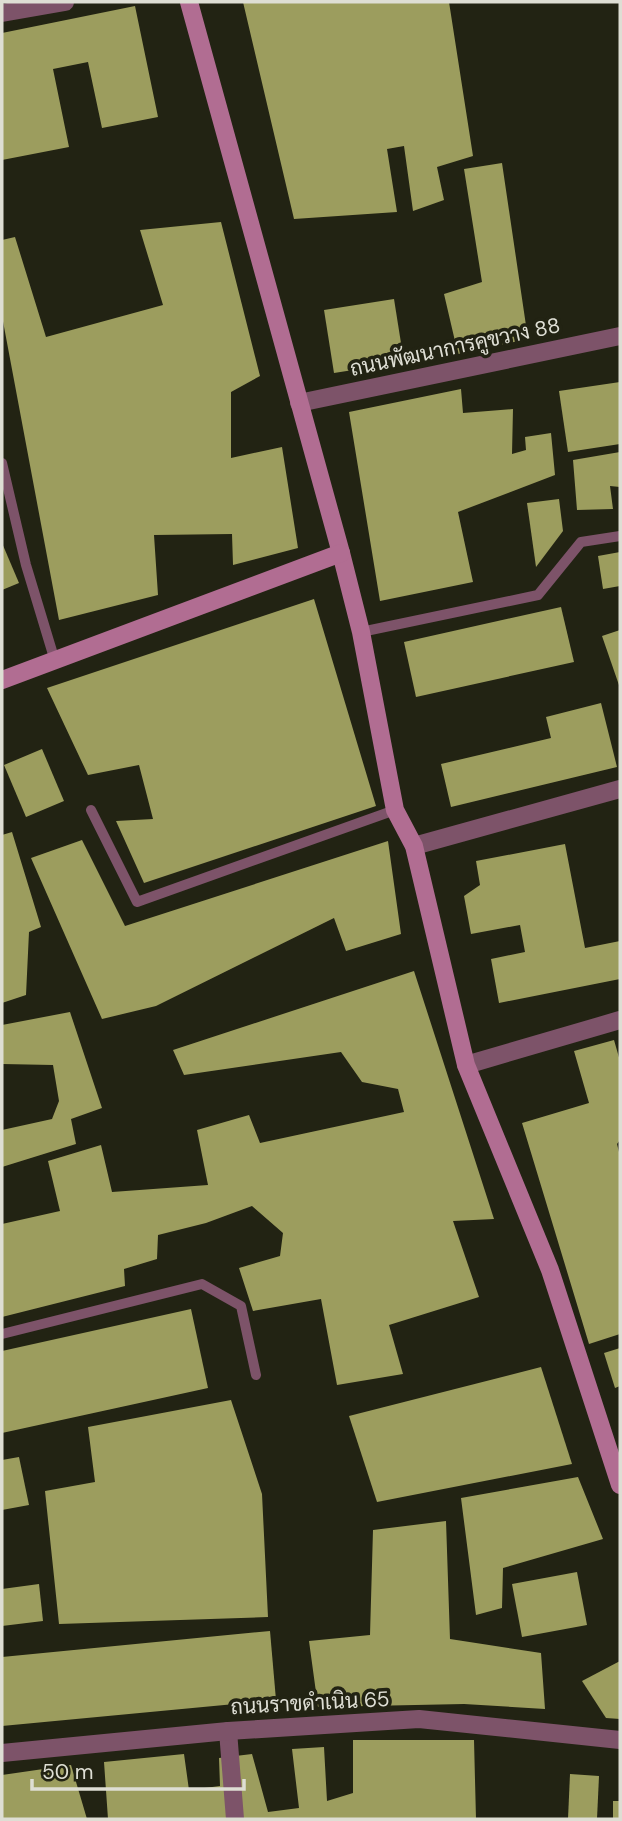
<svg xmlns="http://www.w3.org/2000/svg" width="622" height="1821" font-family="'DM Sans',Sarabun,sans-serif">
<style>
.building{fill:#9c9d5e}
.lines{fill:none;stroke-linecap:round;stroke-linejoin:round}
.lane{stroke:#7d5369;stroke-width:10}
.street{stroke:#7d5369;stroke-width:18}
.secondary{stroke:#b16d92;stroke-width:18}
.labels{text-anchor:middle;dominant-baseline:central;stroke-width:7;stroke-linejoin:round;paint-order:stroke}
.street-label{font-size:21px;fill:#deded4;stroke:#222313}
</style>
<rect width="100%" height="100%" fill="#222313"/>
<!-- building -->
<g class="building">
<polygon points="243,2 449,2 473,156 437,167 444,200 413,211 404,146 387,149 397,212 294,219"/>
<polygon points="135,6 158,117 102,128 88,62 53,69 69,147 2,160 2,33"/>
<polygon points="502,163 528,339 458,354 444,294 482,282 464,169"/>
<polygon points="221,222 260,376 231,392 231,458 282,447 298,548 233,565 232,534 154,535 158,595 59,620 2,316 2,240 15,237 46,337 163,305 140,230"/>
<polygon points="394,299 404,362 334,373 324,310"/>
<polygon points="620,382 620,444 568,452 559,391"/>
<polygon points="461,389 463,413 513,409 512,454 526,450 525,437 551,433 555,475 458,512 473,582 380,601 349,412"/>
<polygon points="620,452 620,487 610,486 613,509 577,510 573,460"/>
<polygon points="559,499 563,531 536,567 527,503"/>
<polygon points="2,543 19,583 2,590"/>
<polygon points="620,552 620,586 603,589 598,556"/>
<polygon points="314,599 376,806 144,883 116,821 153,819 139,765 88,775 47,688"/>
<polygon points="561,607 574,662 416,697 404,642"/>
<polygon points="620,630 620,688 602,636"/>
<polygon points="601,703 617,767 451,807 441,764 551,738 546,717"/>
<polygon points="42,749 64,801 26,817 4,765"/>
<polygon points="12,832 41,927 29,932 26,995 2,1003 2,835"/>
<polygon points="82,840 125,926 388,841 401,934 346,951 334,918 156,1006 102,1019 31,858"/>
<polygon points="565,844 585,948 620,941 620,979 499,1003 491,959 525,952 520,925 471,934 464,896 480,885 476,861"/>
<polygon points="414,971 494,1219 453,1221 479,1297 389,1325 403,1374 337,1385 321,1299 253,1311 239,1268 280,1256 283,1233 252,1206 206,1223 158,1235 157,1259 124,1269 125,1286 2,1317 2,1224 60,1211 48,1161 101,1145 112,1192 208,1185 197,1130 249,1115 260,1143 404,1112 398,1089 362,1082 341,1052 184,1075 173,1050"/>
<polygon points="70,1012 102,1108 71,1119 76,1144 2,1167 2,1130 52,1119 59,1101 53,1065 2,1064 2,1025"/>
<polygon points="614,1040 620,1061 620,1140 617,1144 620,1156 620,1334 589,1344 522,1123 589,1103 574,1051"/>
<polygon points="191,1309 208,1388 2,1433 2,1351"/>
<polygon points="620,1348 620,1386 615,1388 604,1353"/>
<polygon points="541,1367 572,1464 377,1502 349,1416"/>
<polygon points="231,1400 262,1494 268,1617 59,1624 45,1491 95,1482 88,1427"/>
<polygon points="19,1457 29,1505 2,1510 2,1460"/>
<polygon points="578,1477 603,1539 503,1568 502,1608 476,1615 461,1498"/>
<polygon points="446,1521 450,1639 541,1653 545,1709 464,1704 318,1707 309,1641 370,1635 373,1530"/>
<polygon points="577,1572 587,1625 522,1637 512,1584"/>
<polygon points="39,1584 43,1621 2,1626 2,1589"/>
<polygon points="270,1631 276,1700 2,1726 2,1657"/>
<polygon points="620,1661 620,1719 606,1718 582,1681"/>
<polygon points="353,1740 474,1740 476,1819 108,1819 104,1762 184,1754 189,1790 220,1786 219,1758 252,1754 268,1812 299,1808 292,1749 324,1747 327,1801 353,1793"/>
<polygon points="71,1765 87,1819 2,1819 2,1775"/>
<polygon points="570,1774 599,1776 597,1819 568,1819"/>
<rect x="613" y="1801" width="7" height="18"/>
</g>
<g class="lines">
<!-- lane -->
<g class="lane">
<polyline points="2,463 26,565 55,661"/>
<polyline points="361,632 538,595 581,542 620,536"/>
<polyline points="91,810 137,902 395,810"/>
<polyline points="2,1334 202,1284 241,1306 256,1375"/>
</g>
<!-- street -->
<g class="street">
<polyline points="2,13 65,2"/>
<polyline points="299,403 620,336"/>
<polyline points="414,846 620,789"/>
<polyline points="466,1065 620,1020"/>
<polyline points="228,1731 235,1819"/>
<polyline points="2,1753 228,1731 419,1719 620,1740"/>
</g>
<!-- secondary -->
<g class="secondary">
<polyline points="189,2 341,553 361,632 395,810 414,846 466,1065 550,1270 620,1485"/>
<polyline points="2,680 341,553"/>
</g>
</g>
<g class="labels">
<!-- street labels -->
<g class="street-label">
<text transform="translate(455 347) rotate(-12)">ถนนพัฒนาการคูขวาง 88</text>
<text transform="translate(310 1703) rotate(-3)">ถนนราขดำเนิน 65</text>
</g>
</g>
<!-- border -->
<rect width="622" height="1821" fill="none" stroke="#deded4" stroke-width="7"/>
<!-- scale -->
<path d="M32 1779v10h212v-10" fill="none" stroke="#deded4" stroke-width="3.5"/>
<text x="42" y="1779" font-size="21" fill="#deded4" stroke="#222313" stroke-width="5" paint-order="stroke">50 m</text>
</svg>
